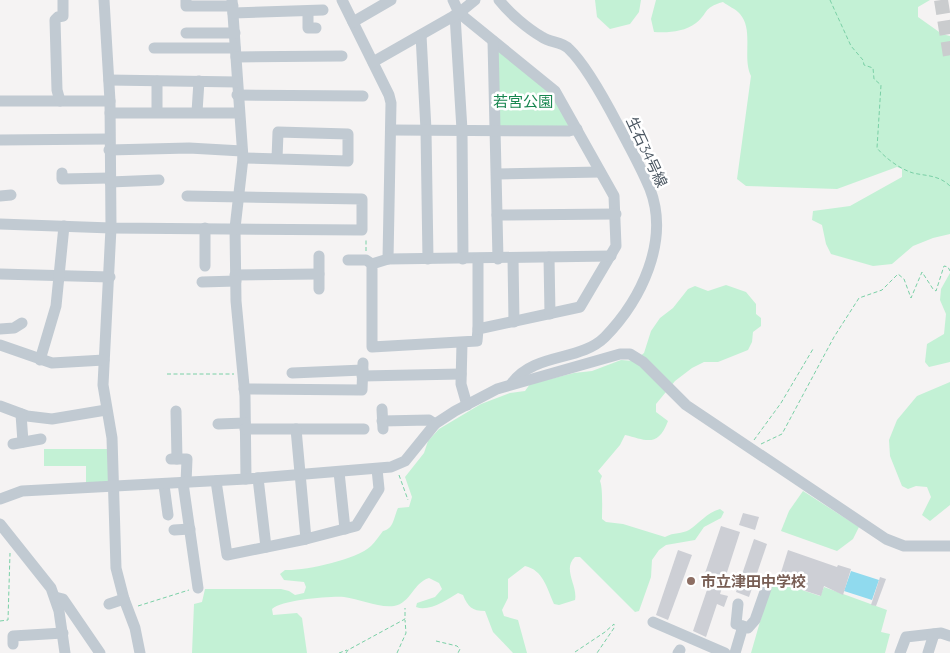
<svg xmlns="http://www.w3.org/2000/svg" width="950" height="653" font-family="Quicksand,'Noto Sans JP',sans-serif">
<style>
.green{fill:#c3f1d5}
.water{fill:#90daee}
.building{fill:#cdcfd5}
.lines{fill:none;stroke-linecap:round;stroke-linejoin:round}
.major-tunnel{stroke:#caccce;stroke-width:14;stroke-dasharray:14 7;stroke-linecap:butt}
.path{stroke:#7ad0a6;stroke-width:1;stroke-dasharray:4 2.5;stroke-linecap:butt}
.minor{stroke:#c1cad2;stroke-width:11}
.education-dot{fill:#8d6e63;stroke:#fff;stroke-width:2}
.labels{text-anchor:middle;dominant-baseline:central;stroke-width:5;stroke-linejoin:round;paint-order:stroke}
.park-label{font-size:15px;fill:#17864f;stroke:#fff}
.street-label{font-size:15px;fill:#4a5661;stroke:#fff}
.education-label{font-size:15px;font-weight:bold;fill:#785e54;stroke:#fff;text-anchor:start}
</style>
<rect width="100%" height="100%" fill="#f5f3f3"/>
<!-- green -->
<g class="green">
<polygon points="595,0 641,0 639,12 630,24 610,29 597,17"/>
<path d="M656 0H930L918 7V17L942 34 950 36V234L933 238 913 246 892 264 873 266 831 254 826 244 822 225 812 220 813 211 850 206 902 177V169L897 167 837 189 746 186 737 179 751 76C742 58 754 30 740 14 736 9 728 6 723 2 702 8 709 13 696 23 684 32 668 33 654 32L651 19Z"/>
<polygon points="495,49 545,85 570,123 566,128 498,127"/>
<polygon points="950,273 950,362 929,367 925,362 927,344 944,334 946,314 940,300 941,289"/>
<path d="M726 285 746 292 756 304V314L761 318V326L753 332 752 342 748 350 718 362H704L692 368 675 381 656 404V412L668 421C658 448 646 440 625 435L620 445 598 471 602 476 600 481C603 488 602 510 602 519L606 522 623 524 665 537C674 532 682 534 689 530 700 523 706 513 720 509L724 512 721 518 704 527 695 540 666 545 659 550 652 560 651 577 639 611 635 612 580 557H575C562 569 578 586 575 600L559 605 554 604C547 588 543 570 525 566L508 579V598L502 610 504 616 518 620 527 653H513L493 632 485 611C472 611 468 607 463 595L458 593C447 600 429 612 416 607L417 603 435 597 442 589 439 583 429 578C413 583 411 603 394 606 378 608 360 599 344 597 330 596 282 600 272 609L273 615 297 613 302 618 307 653H192L194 604 202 602 205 589H281L289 591 295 595 304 593 306 587 304 582 284 580 280 574 285 570C304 571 356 560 371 546 375 542 379 536 383 531 394 529 394 516 398 508L409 507 412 497 405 477 424 453 428 441 439 429 481 404 510 393 525 391 530 384 574 373 592 371 621 360 634 361 644 353 651 331 660 318 673 308 688 289 695 286 708 291Z"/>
<polygon points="950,382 950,505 930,521 922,515 931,497 927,487 916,486 908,489 902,486 890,456 889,440 897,420 917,396"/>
<polygon points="44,449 109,449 109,484 86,486 86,466 44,466"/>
<polygon points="803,491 859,527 853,539 837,551 781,531 789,511"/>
<polygon points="772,580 820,596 824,587 887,610 881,632 890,634 885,653 751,653"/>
</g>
<!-- water -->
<polygon class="water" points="851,571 879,580 872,600 844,591"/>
<!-- building -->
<g class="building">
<polygon points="743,513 759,517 755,530 739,525"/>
<polygon points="721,526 740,532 720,594 728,596 724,607 717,604 706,637 693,631 708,587 701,585"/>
<polygon points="754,539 767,544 749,597 736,592"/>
<polygon points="678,550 692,555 668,620 656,615"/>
<polygon points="788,550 837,567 838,565 851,569 843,595 824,586 821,596 778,582"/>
<polygon points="880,577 886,579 876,606 871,605"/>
</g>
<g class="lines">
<!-- major-tunnel -->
<polyline class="major-tunnel" points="941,0 950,56"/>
<!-- path -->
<g class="path">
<path d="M830 0 851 46 863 60 864 65 873 68 874 79 881 85 877 148C885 158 900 169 913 173 926 176 939 175 950 186"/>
<polyline points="366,251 366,238"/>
<polyline points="167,374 234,374"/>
<polyline points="754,440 781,403 813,349"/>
<polyline points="761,444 782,434 834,337 859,298 882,290 898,274 904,279 911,298 922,272 933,289 936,291 944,266 948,267 950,271"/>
<polyline points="399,475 408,500"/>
<polyline points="138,606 189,590"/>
<polyline points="0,621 8,620 10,553"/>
<polyline points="436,641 457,646 460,649 458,653"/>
<polyline points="575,652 605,632 614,624 614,628 597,653"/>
<polyline points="339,653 347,650"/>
<polyline points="346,653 348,650 405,619 405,608"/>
<polyline points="397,653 406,633 405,620"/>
</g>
<!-- minor -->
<g class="minor">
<polyline points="104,0 110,101 111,228 103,385 112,438 116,568 124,599 135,628 140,653"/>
<polyline points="186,0 186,6 233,6"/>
<polyline points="232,0 243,158 235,228 236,301 245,396 246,479"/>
<polyline points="342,0 389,95 391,103 388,259 372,264 372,347 477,341 478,329 580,307 616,246 614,196 555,91 459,13 453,0"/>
<path d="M499 0C509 13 528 29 542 37 550 43 562 41 569 49 586 65 607 104 618 125 629 146 641 167 650 189 670 241 641 300 605 337 580 362 535 352 512 383"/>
<polyline points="308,11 308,28 316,28"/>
<polyline points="233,13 323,10"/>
<polyline points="455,15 462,130 463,259"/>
<polyline points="353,22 391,0"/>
<polyline points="186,33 235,33"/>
<polyline points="421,35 426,130 428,259"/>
<polyline points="493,41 498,259"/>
<polyline points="154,48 235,48"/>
<polyline points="236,57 342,56"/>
<polyline points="373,62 459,13 475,0"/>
<polyline points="109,80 237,82"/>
<polyline points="237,95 363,96"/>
<polyline points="0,101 110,101"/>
<polyline points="60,101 57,90 55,20 58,17 63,16 63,0"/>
<polyline points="157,112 157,81"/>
<polyline points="197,112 199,81"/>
<polyline points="110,113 239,113"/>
<polyline points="391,130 569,131 577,129"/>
<polyline points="0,140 109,139"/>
<polyline points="109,150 189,148 242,151"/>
<polyline points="243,158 348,161 348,134 278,132 277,159"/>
<polyline points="62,173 62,179 110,178"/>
<polyline points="497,174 600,172"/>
<polyline points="110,182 159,180"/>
<polyline points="0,196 11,195"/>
<polyline points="497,215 616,214"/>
<polyline points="0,224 111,228 362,230 362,199 187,196"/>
<polyline points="205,228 205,266"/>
<polyline points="549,257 550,314"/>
<polyline points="513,258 514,322"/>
<polyline points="388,259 611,256"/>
<polyline points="478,259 478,329"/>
<polyline points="348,260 366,260 372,264"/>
<polyline points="0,274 110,277"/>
<polyline points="235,275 319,274"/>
<polyline points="202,282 236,281"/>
<polyline points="319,289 319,256"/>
<polyline points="0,329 14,328 22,323"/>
<polyline points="462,343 461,384 467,405"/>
<polyline points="0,345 52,363 104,360"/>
<polyline points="40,360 56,306 64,226"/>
<polyline points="292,373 363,370"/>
<polyline points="362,376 461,374"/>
<polyline points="244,389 362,390 363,363"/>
<polyline points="0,406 27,416 52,419 106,410"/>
<polyline points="382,409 383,429"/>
<polyline points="176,411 177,459"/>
<polyline points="21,414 23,442"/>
<polyline points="382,421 429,420 435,424"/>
<polyline points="218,424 245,423"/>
<polyline points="245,429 364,429"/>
<polyline points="296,429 306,539"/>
<polyline points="13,444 41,439"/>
<polyline points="171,459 187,459 186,483"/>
<polyline points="339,472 345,529"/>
<polyline points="258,478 266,547"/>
<polyline points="216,481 227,555 306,539 356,526 379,489 377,469"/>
<polyline points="183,483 198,588"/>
<polyline points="164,485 168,515"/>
<polyline points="0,499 22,491 246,479 391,467 405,461 435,424 455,411 497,389 620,354 630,354 643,362 686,405 886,539 904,546 950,546"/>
<polyline points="0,524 51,588 59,611 65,653"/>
<polyline points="174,530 190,529"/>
<polyline points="55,597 63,599 100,653"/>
<polyline points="109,604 124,599"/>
<polyline points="738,604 736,624 748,628 755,620 768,583"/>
<polyline points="653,622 725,653"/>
<polyline points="13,644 13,636 63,633"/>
<polyline points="678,653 680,650"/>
<polyline points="735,653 743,626"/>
<polyline points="900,653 906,637 941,633 950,636"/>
<polyline points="928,653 934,634"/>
</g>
</g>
<!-- markers -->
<circle class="education-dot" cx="691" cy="581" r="5"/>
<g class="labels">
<!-- park labels -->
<g class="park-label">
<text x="523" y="101">若宮公園</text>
</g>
<!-- street labels -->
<g class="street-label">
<text transform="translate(647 152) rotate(65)">生石34号線</text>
</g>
<!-- education labels -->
<g class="education-label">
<text x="701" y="581">市立津田中学校</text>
</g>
</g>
</svg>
